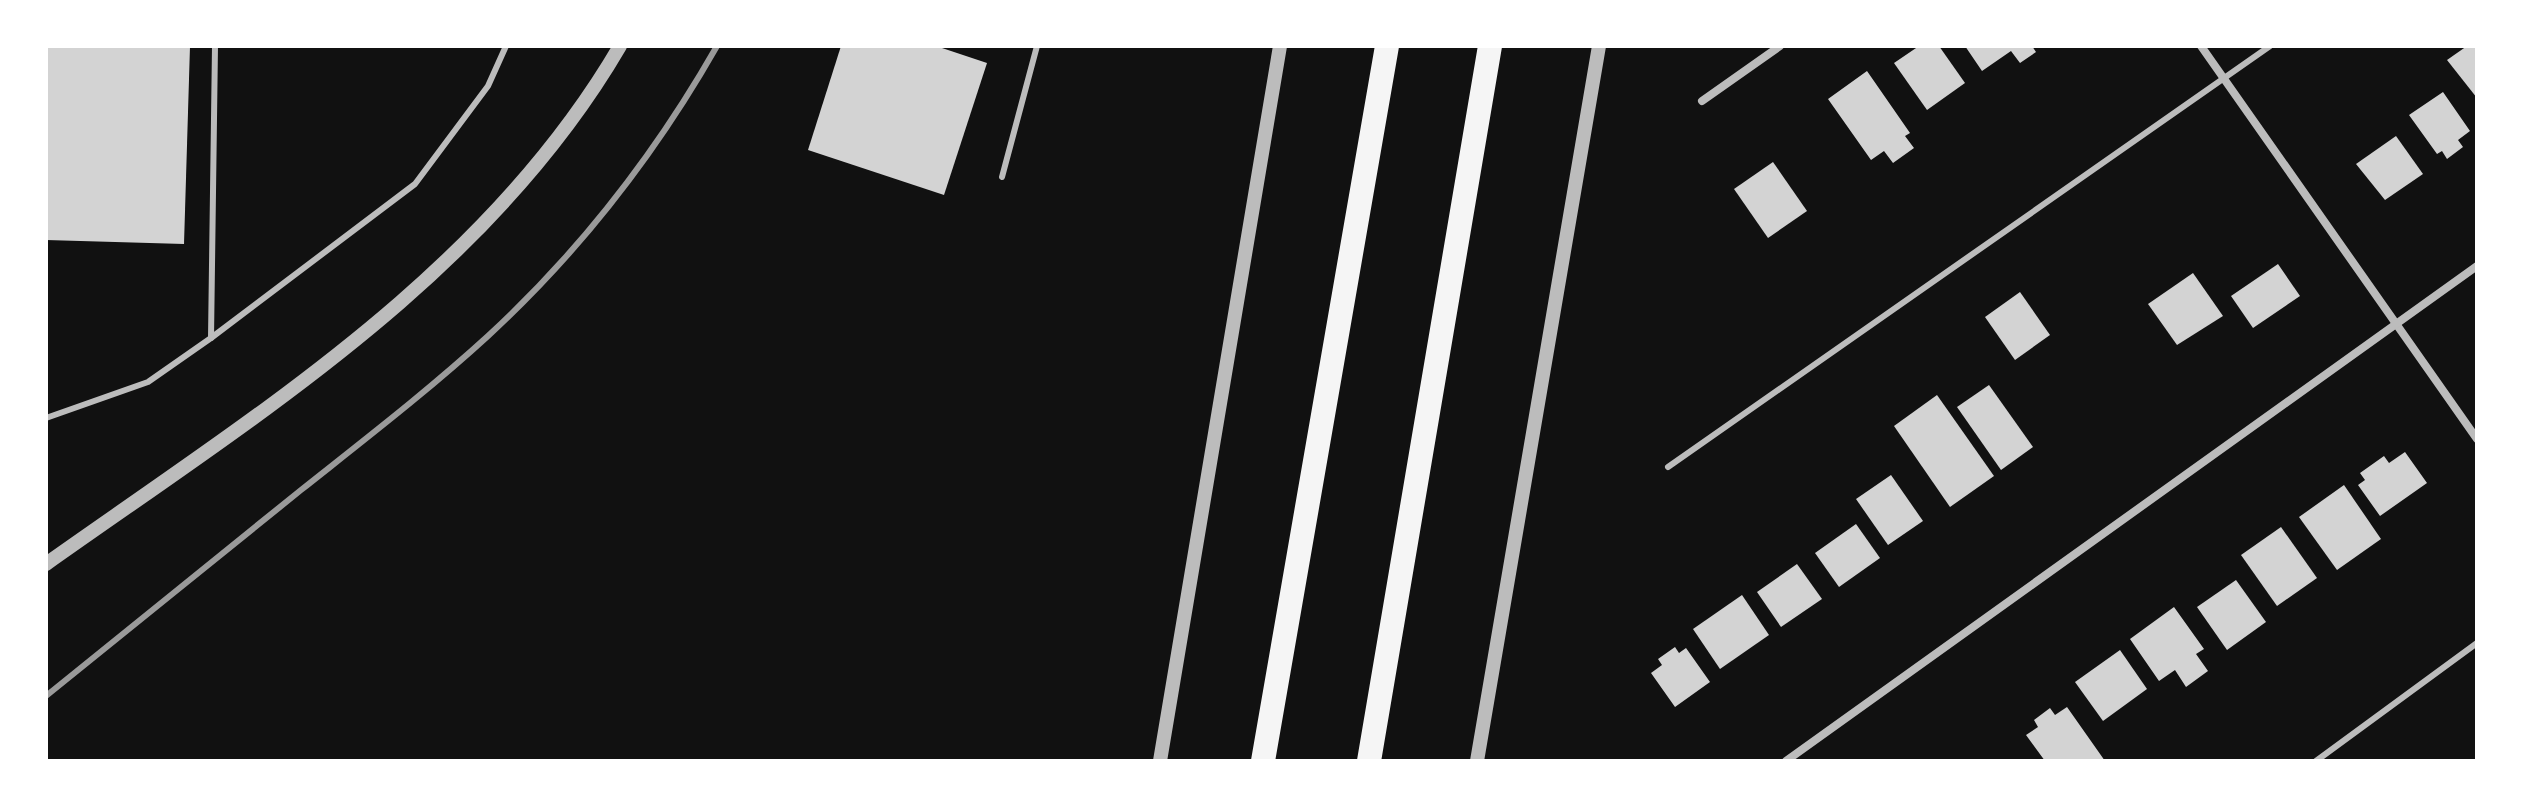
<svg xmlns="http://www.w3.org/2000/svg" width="2523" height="807" font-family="'Source Sans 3',sans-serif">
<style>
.building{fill:#d3d3d3}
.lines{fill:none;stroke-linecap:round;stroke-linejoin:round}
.service{stroke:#bcbcbc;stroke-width:6}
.minor{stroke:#bcbcbc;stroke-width:8}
.tertiary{stroke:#bcbcbc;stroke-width:14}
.motorway{stroke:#f5f5f5;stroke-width:24}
.rail{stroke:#9a9a9a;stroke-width:6}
</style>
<rect width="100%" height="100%" fill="#111"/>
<!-- building -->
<g class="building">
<polygon points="46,46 190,46 184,244 46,240"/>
<polygon points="841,46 936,46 987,63 944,195 808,150"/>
<polygon points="1919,46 1939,46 1965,83 1927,110 1894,63"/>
<polygon points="1965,46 2032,46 2036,52 2020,63 2011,51 1982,71"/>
<polygon points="2467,46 2477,46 2477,98 2447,60"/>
<polygon points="1867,71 1910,133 1905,136 1914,148 1893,163 1884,151 1871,160 1828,99"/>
<polygon points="2443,92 2470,131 2458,140 2463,147 2447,159 2442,151 2437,154 2409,115"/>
<polygon points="2396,136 2423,174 2385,200 2356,164"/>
<polygon points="1773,162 1807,211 1768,238 1734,189"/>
<polygon points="2278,264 2300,296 2253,328 2231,296"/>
<polygon points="2193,273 2223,316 2177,345 2148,304"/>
<polygon points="2020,292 2050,335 2015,360 1985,317"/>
<polygon points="1989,385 2033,447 2001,470 1957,407"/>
<polygon points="1937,395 1994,476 1950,507 1894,426"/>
<polygon points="2405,452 2427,483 2380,516 2358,485 2365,480 2360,473 2384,456 2389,463"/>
<polygon points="1891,475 1923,521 1888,545 1856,499"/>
<polygon points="2344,485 2381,539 2337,570 2299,517"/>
<polygon points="1856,524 1880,558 1839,587 1815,553"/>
<polygon points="2281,527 2317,578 2277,606 2241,555"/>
<polygon points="1797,564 1822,599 1781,627 1757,592"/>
<polygon points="2236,580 2266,622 2227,650 2197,607"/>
<polygon points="1742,595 1769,635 1720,669 1693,629"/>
<polygon points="2174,607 2204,649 2196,654 2208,671 2186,687 2175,670 2159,681 2130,639"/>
<polygon points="1675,647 1679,653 1686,648 1710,682 1675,707 1651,673 1662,665 1658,659"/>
<polygon points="2120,650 2147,689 2103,721 2075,682"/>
<polygon points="2067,707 2105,761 2045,761 2026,735 2038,727 2034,720 2050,708 2055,715"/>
</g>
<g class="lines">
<!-- service -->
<g class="service">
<polyline points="1002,177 1037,46"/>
<polyline points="211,338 215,46"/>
<polyline points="46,418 148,382 211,338 415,184 488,86 506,46"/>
<polyline points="1668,467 2270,46"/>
<polyline points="2316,761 2477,643"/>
</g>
<!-- minor -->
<g class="minor">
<polyline points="2201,46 2477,439"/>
<polyline points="1702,101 1780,46"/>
<polyline points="1786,761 2477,266"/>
</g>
<!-- tertiary -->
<g class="tertiary">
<path d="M46 564C256 415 487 274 620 46"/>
<polyline points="1160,761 1280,46"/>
<polyline points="1477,761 1599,46"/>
</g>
<!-- motorway -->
<g class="motorway">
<polyline points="1263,761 1387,46"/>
<polyline points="1369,761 1490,46"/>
</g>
<!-- rail -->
<path class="rail" d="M46 696C131 627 216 559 301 490 364 440 429 390 488 336 579 252 656 153 717 46"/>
</g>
<!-- border -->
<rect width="2523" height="807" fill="none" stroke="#ffffff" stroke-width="96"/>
</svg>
